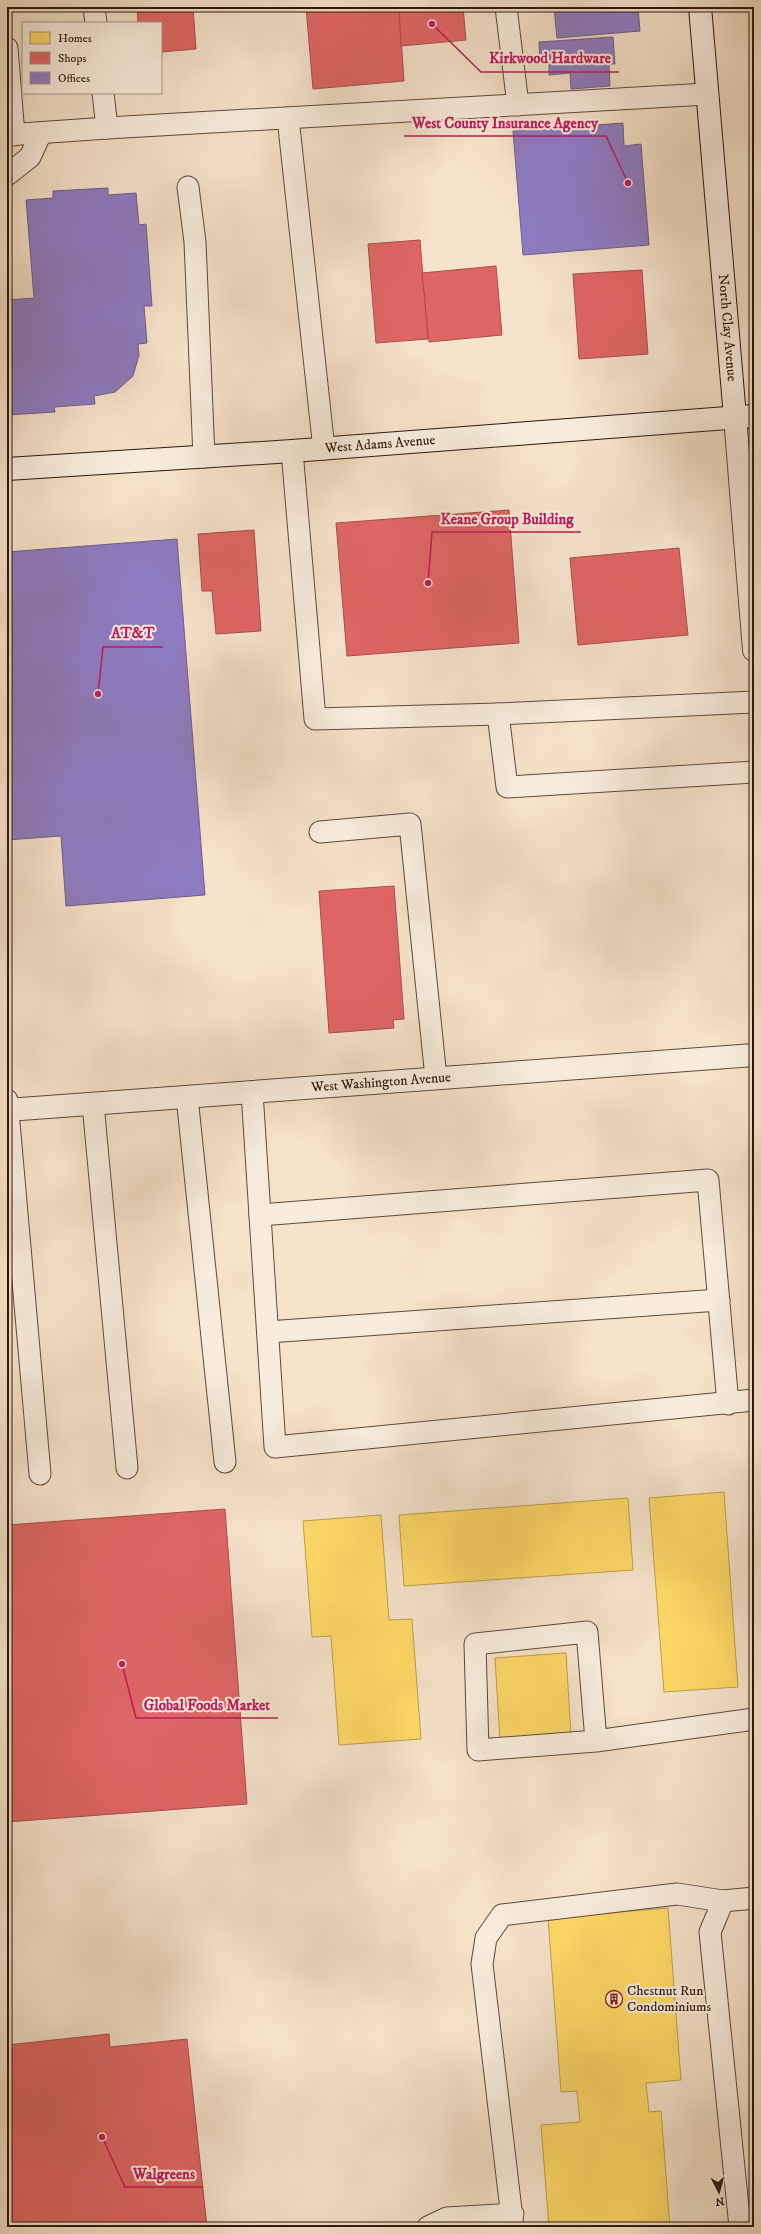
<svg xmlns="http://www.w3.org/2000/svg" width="761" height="2234" font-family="'IM FELL DW Pica',serif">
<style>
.homes{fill:#ffd966;stroke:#bf9f4b}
.shops{fill:#e06666;stroke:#a94e4b}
.offices{fill:#8e7cc3;stroke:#705e8c}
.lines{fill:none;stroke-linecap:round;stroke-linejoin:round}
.lane-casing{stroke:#5d4a3c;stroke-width:23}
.street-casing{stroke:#5d4a3c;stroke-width:24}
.secondary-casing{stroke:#2a170d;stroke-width:24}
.lane{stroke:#f8eddd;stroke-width:21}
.street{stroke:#f8eddd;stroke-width:22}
.secondary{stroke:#f8eddd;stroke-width:22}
.labels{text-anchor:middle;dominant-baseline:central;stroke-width:4;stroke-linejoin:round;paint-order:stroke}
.street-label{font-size:14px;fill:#2a170d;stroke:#f8eddd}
.poi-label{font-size:14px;fill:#2a170d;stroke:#f8eddd;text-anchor:start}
.leader{fill:none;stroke:#c2185b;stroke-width:1.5}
.callout-dot{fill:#c2185b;stroke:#f8eddd;stroke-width:1.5}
.callout-label{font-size:15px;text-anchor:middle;font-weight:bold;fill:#c2185b;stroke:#f8eddd;stroke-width:4;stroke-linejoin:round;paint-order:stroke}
</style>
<rect width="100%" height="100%" fill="#f5e3ca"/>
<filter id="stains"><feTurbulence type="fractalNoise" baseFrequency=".005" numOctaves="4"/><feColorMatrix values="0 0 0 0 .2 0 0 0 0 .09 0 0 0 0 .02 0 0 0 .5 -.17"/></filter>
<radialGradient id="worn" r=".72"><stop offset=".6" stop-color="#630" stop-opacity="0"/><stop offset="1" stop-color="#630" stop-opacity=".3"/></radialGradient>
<!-- homes -->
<g class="homes">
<polygon points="724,1492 738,1687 664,1692 649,1498"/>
<polygon points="628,1498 633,1570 404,1586 399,1515"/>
<polygon points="381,1515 389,1620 412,1619 421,1739 339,1745 331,1636 312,1637 303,1521"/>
<polygon points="566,1653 571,1736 500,1741 495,1658"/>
<polygon points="668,1908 681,2080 646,2083 649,2112 661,2111 670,2227 549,2227 541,2125 580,2122 577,2091 561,2092 548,1918"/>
</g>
<!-- shops -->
<g class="shops">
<polygon points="137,7 193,7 196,49 161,52 161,23 138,23"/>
<polygon points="306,7 399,7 404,81 313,89"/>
<polygon points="399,7 463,7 466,40 401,46"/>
<polygon points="420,240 428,339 376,343 368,244"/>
<polygon points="496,266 502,335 429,342 422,273"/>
<polygon points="642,270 648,354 579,359 573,274"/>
<polygon points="509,510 519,643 347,656 336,523"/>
<polygon points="254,530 261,631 216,634 212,591 202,591 198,534"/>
<polygon points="679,548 688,635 578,645 570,558"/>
<polygon points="394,886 404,1019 393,1020 394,1028 329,1033 319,891"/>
<polygon points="225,1509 247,1804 7,1822 7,1525"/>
<polygon points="109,2034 110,2047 187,2039 207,2227 7,2227 7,2045"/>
</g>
<!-- offices -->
<g class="offices">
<polygon points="554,7 638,7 640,31 557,38"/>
<polygon points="613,37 615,64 609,64 610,86 571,89 570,73 549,75 549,62 540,63 539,42"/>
<polygon points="623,123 624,146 641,144 649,245 523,255 513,131"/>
<polygon points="108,188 108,195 136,193 139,225 146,224 152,306 144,306 147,343 138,344 139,355 133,376 115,392 94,396 95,404 54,407 55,412 7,415 7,300 34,298 26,200 53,198 53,191"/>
<polygon points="177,539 205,895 66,906 61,836 7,840 7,552"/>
</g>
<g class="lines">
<!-- lane casing -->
<g class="lane-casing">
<g id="lane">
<polyline points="94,7 96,23"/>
<polyline points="506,7 518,105"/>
<polyline points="7,48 14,135"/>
<polyline points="288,118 324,449"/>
<polyline points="107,128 707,94"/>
<polyline points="7,135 107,128 103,93"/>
<polyline points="7,175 30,157 41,133"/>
<polyline points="188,187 195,242 204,457"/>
<polyline points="292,451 315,719 498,714 754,702"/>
<polyline points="498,714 507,787 754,772"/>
<polyline points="320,832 410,824 436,1078"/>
<polyline points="252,1092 275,1447 754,1400"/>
<polyline points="187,1097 225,1462"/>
<polyline points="7,1100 40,1474"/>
<polyline points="93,1104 127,1468"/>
<polyline points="260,1215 708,1180 728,1404"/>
<polyline points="268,1332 719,1300"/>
<polyline points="596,1741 587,1632 475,1644 478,1750 596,1741 754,1719"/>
<polyline points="428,2227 447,2218 513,2214"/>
<polyline points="513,2227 482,1964 486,1938 502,1915 677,1894 723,1901"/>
<polyline points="740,2227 710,1932 723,1901 754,1898"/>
</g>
</g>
<!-- street casing -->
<g class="street-casing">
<g id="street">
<polyline points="735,417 754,650"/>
<path id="s1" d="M7 1110 754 1055"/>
</g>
</g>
<!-- secondary casing -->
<g class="secondary-casing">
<g id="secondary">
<path id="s2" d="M700 7 735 417"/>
<path id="s3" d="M7 469 292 451 754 416"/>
</g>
</g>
<!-- lane -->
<use href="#lane" class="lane"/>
<!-- street -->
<use href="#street" class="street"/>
<!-- secondary -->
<use href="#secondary" class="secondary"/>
</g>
<!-- icons -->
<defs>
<g id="building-ring" transform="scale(0.9)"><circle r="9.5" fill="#f8eddd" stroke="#8f2418" stroke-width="1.5"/><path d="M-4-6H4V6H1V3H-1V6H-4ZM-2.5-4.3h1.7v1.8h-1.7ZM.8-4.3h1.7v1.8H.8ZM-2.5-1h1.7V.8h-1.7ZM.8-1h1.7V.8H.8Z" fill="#8f2418"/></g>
</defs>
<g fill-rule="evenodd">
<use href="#building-ring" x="614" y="1999"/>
</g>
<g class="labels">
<!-- street labels -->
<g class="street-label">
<text stroke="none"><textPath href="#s2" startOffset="322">North Clay Avenue</textPath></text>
<text stroke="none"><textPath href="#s3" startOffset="374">West Adams Avenue</textPath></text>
<text stroke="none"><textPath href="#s1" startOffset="375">West Washington Avenue</textPath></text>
</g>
<!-- poi labels -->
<g class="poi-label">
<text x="627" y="1991">Chestnut Run<tspan x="627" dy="16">Condominiums</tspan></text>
</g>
</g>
<!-- callouts -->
<path class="leader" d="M432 24L481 72H619M628 183L606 136H404M428 583L432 532H581M98 694L103 647H163M122 1664L136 1718H278M102 2137L125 2187H203"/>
<g class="callout-dot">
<circle cx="432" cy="24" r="4"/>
<circle cx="628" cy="183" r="4"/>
<circle cx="428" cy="583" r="4"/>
<circle cx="98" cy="694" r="4"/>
<circle cx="122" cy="1664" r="4"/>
<circle cx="102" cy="2137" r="4"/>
</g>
<g class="callout-label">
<text x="550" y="63">Kirkwood Hardware</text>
<text x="505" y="128">West County Insurance Agency</text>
<text x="507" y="524">Keane Group Building</text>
<text x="133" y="638">AT&amp;T</text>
<text x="207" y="1710">Global Foods Market</text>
<text x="164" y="2179">Walgreens</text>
</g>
<!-- margin -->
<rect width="761" height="2234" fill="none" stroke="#f5e3ca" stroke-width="24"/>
<rect x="8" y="8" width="745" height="2218" fill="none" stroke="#2a170d" stroke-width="2"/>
<rect x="12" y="12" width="737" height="2210" fill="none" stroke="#2a170d"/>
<!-- legend -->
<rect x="22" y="22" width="140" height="72" fill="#f8eddd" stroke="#a6978a"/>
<rect x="30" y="32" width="20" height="12" fill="#ffd966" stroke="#a6978a"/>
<text x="58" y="42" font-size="12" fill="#2a170d">Homes</text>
<rect x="30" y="52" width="20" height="12" fill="#e06666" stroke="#a6978a"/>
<text x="58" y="62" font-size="12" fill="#2a170d">Shops</text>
<rect x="30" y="72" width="20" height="12" fill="#8e7cc3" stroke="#a6978a"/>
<text x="58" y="82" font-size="12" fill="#2a170d">Offices</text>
<!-- north arrow -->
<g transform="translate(719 2192) rotate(174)" stroke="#f8eddd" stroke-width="3" paint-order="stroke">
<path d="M0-3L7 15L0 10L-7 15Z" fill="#2a170d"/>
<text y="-6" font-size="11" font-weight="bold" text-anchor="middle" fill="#2a170d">N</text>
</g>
<rect width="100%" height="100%" filter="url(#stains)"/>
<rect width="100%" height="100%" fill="url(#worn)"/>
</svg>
